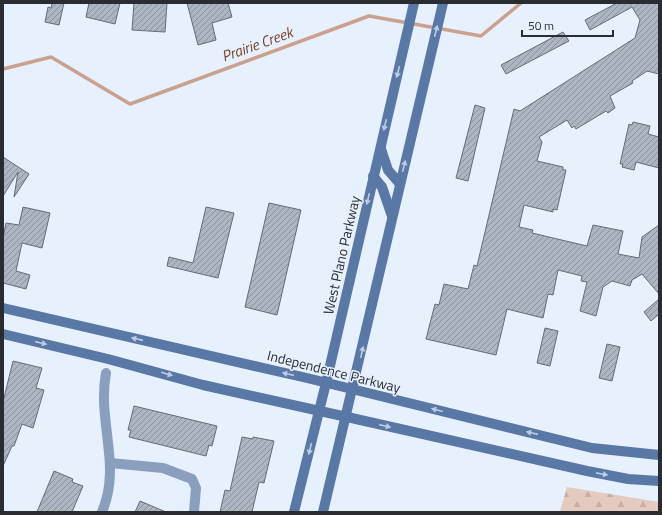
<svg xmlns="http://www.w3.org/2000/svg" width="662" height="515" font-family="'Titillium Web',sans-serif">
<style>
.forest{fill:url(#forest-firs)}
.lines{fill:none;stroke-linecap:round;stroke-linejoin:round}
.stream{stroke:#caa18f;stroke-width:3.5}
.building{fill:url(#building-hatch);stroke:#646c77}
.street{stroke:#8a9fbe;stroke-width:10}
.secondary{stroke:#5a78a5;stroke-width:10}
.oneway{fill:#bdcce3}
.labels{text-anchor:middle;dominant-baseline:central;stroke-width:3;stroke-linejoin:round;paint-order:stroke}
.street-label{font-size:14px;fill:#292c31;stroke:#e7f0fd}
.water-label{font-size:15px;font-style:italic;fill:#794229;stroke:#e7f0fd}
</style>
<defs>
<pattern id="forest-firs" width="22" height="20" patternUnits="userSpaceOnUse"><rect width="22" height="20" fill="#e4cabf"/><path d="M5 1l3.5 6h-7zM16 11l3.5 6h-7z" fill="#c4aea5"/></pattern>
<pattern id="building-hatch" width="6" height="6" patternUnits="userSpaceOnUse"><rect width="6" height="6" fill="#adb5c2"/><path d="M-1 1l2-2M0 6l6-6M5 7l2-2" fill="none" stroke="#8d939e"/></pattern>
</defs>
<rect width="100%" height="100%" fill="#e7f0fd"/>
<!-- forest -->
<polygon class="forest" points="567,487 659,502 659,512 560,511"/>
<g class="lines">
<!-- stream -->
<polyline class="stream" points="3,69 51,57 130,104 369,16 481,36 521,3"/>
</g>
<!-- building -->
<g class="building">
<polygon points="52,3 64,3 59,25 45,22 48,7 51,8"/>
<polygon points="89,3 120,3 115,24 86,17"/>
<polygon points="134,3 167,3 165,32 132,30"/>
<polygon points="187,3 228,3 232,17 212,23 216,40 198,45"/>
<polygon points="617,3 659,3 659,74 647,71 632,81 633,83 610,96 615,108 608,113 606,111 576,129 574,126 572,128 567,120 539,137 542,142 537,161 563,167 563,170 566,170 557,210 553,209 553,212 524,205 519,227 533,230 532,233 587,246 593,225 623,231 618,254 639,258 642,237 659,225 659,294 642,274 632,280 630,286 612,281 603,287 596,316 580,311 587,282 581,281 582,276 558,270 553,295 548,294 543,318 507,309 496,355 426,339 435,304 439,305 444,284 468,289 474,265 477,266 514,109 520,111 635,38 640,20 632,7 590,30 585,20"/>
<polygon points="563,32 569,41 506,74 501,65"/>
<polygon points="475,105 485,108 468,181 456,178"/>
<polygon points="633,122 650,126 648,134 659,137 659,168 636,162 634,170 622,167 623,164 620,164 629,124 632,125"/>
<polygon points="3,157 29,174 14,197 18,172 3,196"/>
<polygon points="269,203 301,210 277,315 245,307"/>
<polygon points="23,207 50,213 42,248 22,243 16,271 30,275 26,289 3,283 3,238 6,223 19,225"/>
<polygon points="206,207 234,213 218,278 167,266 169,257 193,263"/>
<polygon points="659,299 659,314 651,321 644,312"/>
<polygon points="545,328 558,331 550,366 537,363"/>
<polygon points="607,344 620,347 612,381 599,378"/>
<polygon points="13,361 42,368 36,388 44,390 33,428 22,424 14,446 12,446 3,466 3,402"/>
<polygon points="134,406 217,426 212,446 209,445 206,456 129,437 131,430 128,430"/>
<polygon points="242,437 253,439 253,437 274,441 264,483 259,482 252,512 220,512 225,490 230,491"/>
<polygon points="54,471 73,479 72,482 83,486 72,512 37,512"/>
<polygon points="140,501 166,512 135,512"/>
</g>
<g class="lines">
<!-- street -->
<g class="street">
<polyline points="110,463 163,468 192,479 196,488 194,512"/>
<path d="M102 512C122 465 97 422 106 373"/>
</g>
<!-- secondary -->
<g class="secondary">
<polyline points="381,149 388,170 400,184"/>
<polyline points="373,176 382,187 392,216"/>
<polyline points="3,308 307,378 592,448 659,455"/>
<polyline points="3,334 108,359 203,385 347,417 587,471 628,479 659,481"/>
<polyline points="294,512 326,383 414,3"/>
<polyline points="323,512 443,3"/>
</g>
</g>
<!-- one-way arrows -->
<defs><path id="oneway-solid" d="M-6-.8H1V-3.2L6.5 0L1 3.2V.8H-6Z"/></defs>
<g class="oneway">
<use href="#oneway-solid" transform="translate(436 31) rotate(-76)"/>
<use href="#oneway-solid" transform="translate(398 72) rotate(103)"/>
<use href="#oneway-solid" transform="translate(385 125) rotate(103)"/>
<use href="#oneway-solid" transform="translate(404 166) rotate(-76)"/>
<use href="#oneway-solid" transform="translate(368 199) rotate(103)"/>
<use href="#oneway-solid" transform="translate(137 339) rotate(-167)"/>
<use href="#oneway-solid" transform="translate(41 343) rotate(13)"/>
<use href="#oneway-solid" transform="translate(362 352) rotate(-77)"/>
<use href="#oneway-solid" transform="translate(167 374) rotate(16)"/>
<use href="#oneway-solid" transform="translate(288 374) rotate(-167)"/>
<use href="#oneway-solid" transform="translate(437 410) rotate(-165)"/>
<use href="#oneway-solid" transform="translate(385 426) rotate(13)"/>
<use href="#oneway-solid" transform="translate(532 433) rotate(-167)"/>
<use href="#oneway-solid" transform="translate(310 449) rotate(104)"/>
<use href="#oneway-solid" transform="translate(602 474) rotate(11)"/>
</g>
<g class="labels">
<!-- street labels -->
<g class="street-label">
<text transform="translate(341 255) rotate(-77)">West Plano Parkway</text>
<text transform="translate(334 371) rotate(14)">Independence Parkway</text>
</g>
<!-- water labels -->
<g class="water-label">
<text transform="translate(257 44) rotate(-20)">Prairie Creek</text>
</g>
</g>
<!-- border -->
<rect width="662" height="515" fill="none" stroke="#292c31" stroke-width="8"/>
<!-- scale -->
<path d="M522 30v6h91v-6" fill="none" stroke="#292c31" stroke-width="2"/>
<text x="528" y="30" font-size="12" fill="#292c31" stroke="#e7f0fd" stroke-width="3" paint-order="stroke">50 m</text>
</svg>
